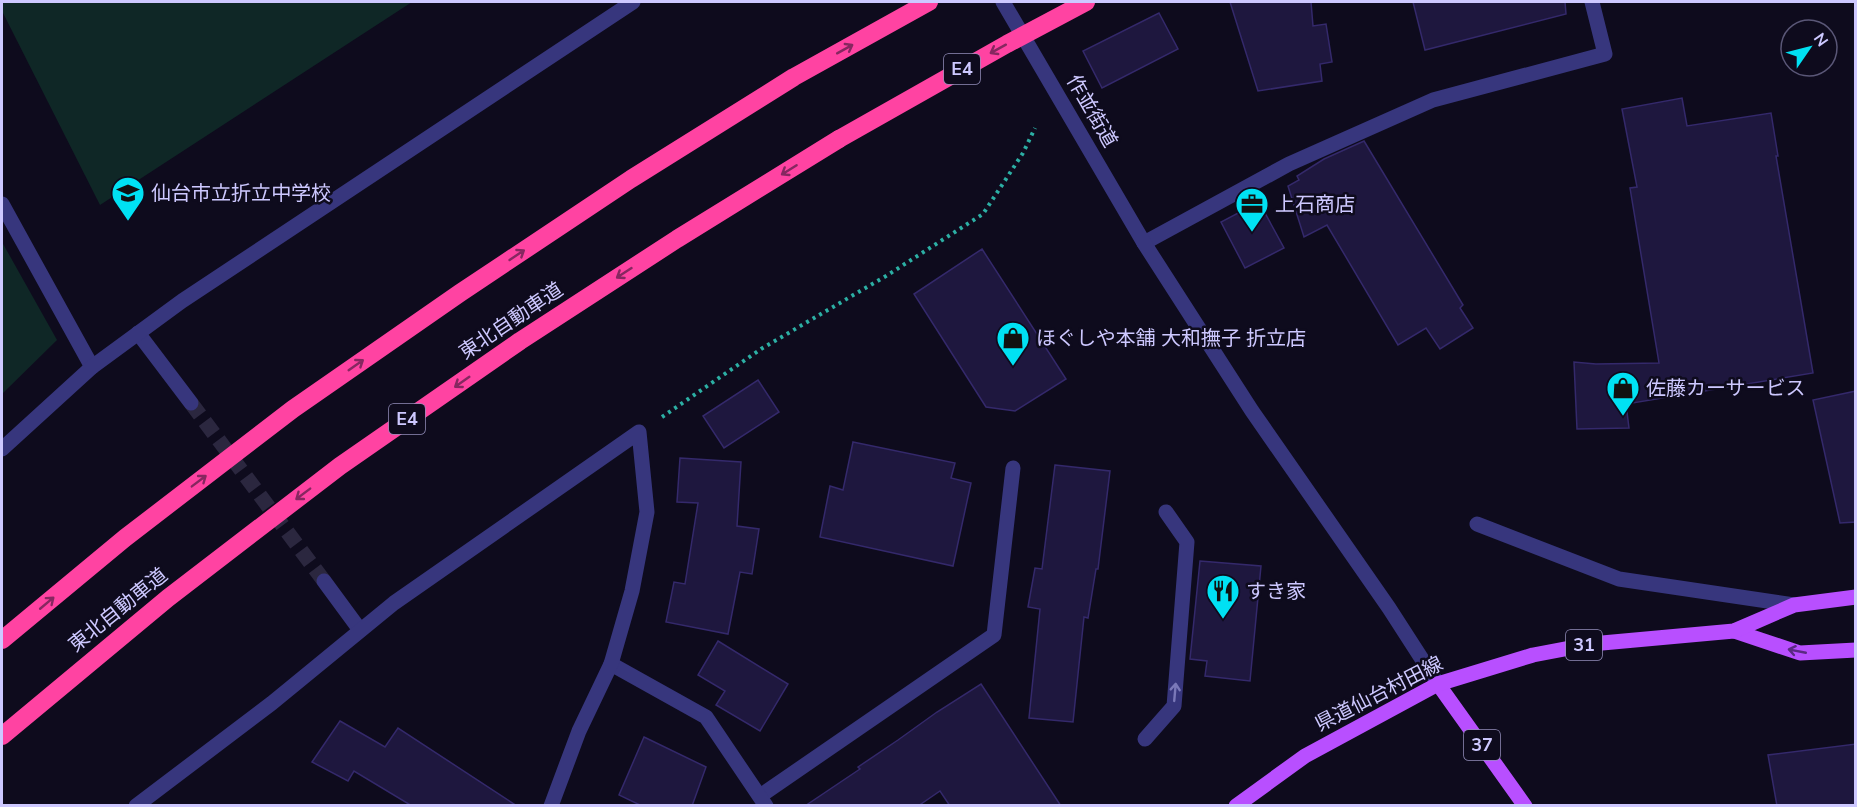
<svg xmlns="http://www.w3.org/2000/svg" width="1857" height="807" font-family="'Nunito Sans','Noto Sans JP',sans-serif">
<style>
.green{fill:#0f2726}
.building{fill:#1e173e;stroke:#34296b;stroke-width:1.5}
.lines{fill:none;stroke-linecap:round;stroke-linejoin:round}
.minor-tunnel{stroke:#2b273f;stroke-width:15;stroke-dasharray:15 8;stroke-linecap:butt}
.path{stroke:#2cafa4;stroke-width:4;stroke-dasharray:3 4.5;stroke-linecap:butt}
.service{stroke:#37367d;stroke-width:15}
.minor{stroke:#37367d;stroke-width:15}
.tertiary{stroke:#37367d;stroke-width:15}
.primary{stroke:#b84fff;stroke-width:15}
.motorway{stroke:#ff43a2;stroke-width:18}
.motorway-bridge{stroke:#ff43a2;stroke-width:18}
.oneway{stroke:#862760}
.oneway2{stroke:#5a2a83}
.oneway3{stroke:#7a78b8}
.labels{text-anchor:middle;dominant-baseline:central;stroke-width:5;stroke-linejoin:round;paint-order:stroke}
.shield{fill:#0e0b1d;stroke:#948fbb;stroke-width:1.5}
.shield-label{font-size:18px;font-weight:bold;fill:#cdc8ff}
.street-label{font-size:20px;fill:#cdc8ff;stroke:#0e0b1d}
.poi-label{font-size:20px;fill:#cdc8ff;stroke:#0e0b1d;text-anchor:start}
</style>
<rect width="100%" height="100%" fill="#0e0b1d"/>
<!-- green -->
<g class="green">
<polygon points="2,2 412,2 100,205 2,11"/>
<polygon points="2,242 57,340 2,394 2,241"/>
</g>
<!-- building -->
<g class="building">
<polygon points="1230,2 1311,2 1313,26 1326,24 1332,62 1320,64 1322,81 1258,91"/>
<polygon points="1413,2 1565,2 1566,14 1425,50"/>
<polygon points="1159,13 1178,49 1102,88 1083,51"/>
<polygon points="1682,98 1687,126 1771,113 1778,156 1776,156 1813,373 1626,404 1629,428 1577,429 1574,362 1596,364 1659,363 1630,188 1637,187 1622,109"/>
<polygon points="1364,141 1463,305 1460,308 1473,328 1440,349 1426,328 1398,345 1327,225 1304,237 1288,186 1299,180 1297,176 1324,159"/>
<polygon points="1259,202 1284,248 1245,268 1221,222"/>
<polygon points="982,249 1066,379 1015,411 986,407 914,294"/>
<polygon points="758,380 779,412 724,448 703,416"/>
<polygon points="1856,391 1856,522 1840,523 1813,400"/>
<polygon points="853,442 955,463 951,478 971,483 953,566 820,537 830,486 843,490"/>
<polygon points="680,458 741,462 737,526 759,529 752,574 740,572 728,634 666,622 674,582 685,584 698,503 677,502"/>
<polygon points="1055,465 1110,471 1098,569 1096,569 1088,618 1084,617 1073,722 1029,718 1040,609 1028,607 1035,568 1042,569"/>
<polygon points="1200,561 1261,566 1250,681 1205,676 1207,661 1190,659"/>
<polygon points="718,641 788,684 760,731 716,705 725,691 698,675"/>
<polygon points="981,684 1061,806 950,806 940,791 918,806 805,806 860,769 858,767 898,740 937,712"/>
<polygon points="340,721 385,747 398,728 517,806 412,806 354,771 348,781 312,762"/>
<polygon points="644,737 706,767 692,806 642,806 619,795"/>
<polygon points="1856,744 1856,806 1777,806 1768,755"/>
</g>
<g class="lines">
<!-- minor-tunnel -->
<polyline class="minor-tunnel" points="191,403 324,581"/>
<!-- path -->
<polyline class="path" points="662,417 761,349 886,276 983,214 1023,153 1035,128"/>
<!-- service -->
<g class="service">
<polyline points="1145,739 1174,706 1187,542 1166,512"/>
<polyline points="760,796 994,635 1013,468"/>
</g>
<!-- minor -->
<g class="minor">
<polyline points="2,204 92,367"/>
<polyline points="1144,243 1289,164 1433,100 1605,54 1592,2"/>
<polyline points="138,333 191,403"/>
<polyline points="1477,524 1619,579 1794,605"/>
<polyline points="324,581 360,630"/>
<polyline points="611,664 706,717 766,806"/>
<polyline points="136,806 272,703 394,603 639,432 647,512 632,591 611,664 579,731 551,806"/>
</g>
<!-- tertiary -->
<g class="tertiary">
<polyline points="1003,2 1144,243 1252,411 1389,608 1438,684"/>
<polyline points="2,449 92,367 182,301 633,2"/>
</g>
<!-- primary -->
<g class="primary">
<polyline points="1734,631 1800,653 1856,650"/>
<polyline points="1438,684 1525,806"/>
<polyline points="1236,806 1305,756 1438,684 1533,655 1591,644 1734,631 1794,605 1856,597"/>
</g>
<!-- motorway -->
<g class="motorway">
<polyline points="2,640 125,538 293,409 460,293 631,179 794,77 929,2"/>
<polyline points="2,736 168,598 340,466 520,341 677,239 839,139"/>
</g>
<!-- motorway-bridge -->
<polyline class="motorway-bridge" points="839,139 1007,44 1086,2"/>
</g>
<!-- one-way arrows -->
<defs><path id="oneway-shaft" d="M-6 0H5M1.5-3L5.5 0L1.5 3" fill="none" stroke-width="1.6" stroke-linecap="round" stroke-linejoin="round" transform="scale(1.5)"/></defs>
<g class="oneway">
<use href="#oneway-shaft" transform="translate(845 49) rotate(-29)"/>
<use href="#oneway-shaft" transform="translate(998 49) rotate(151)"/>
<use href="#oneway-shaft" transform="translate(789 170) rotate(148)"/>
<use href="#oneway-shaft" transform="translate(517 255) rotate(-34)"/>
<use href="#oneway-shaft" transform="translate(624 273) rotate(147)"/>
<use href="#oneway-shaft" transform="translate(356 365) rotate(-35)"/>
<use href="#oneway-shaft" transform="translate(462 382) rotate(145)"/>
<use href="#oneway-shaft" transform="translate(199 481) rotate(-37)"/>
<use href="#oneway-shaft" transform="translate(303 494) rotate(143)"/>
<use href="#oneway-shaft" transform="translate(47 603) rotate(-40)"/>
</g>
<use class="oneway2" href="#oneway-shaft" transform="translate(1797 651) rotate(-169)"/>
<use class="oneway3" href="#oneway-shaft" transform="translate(1175 692) rotate(-85)"/>
<!-- icons -->
<defs>
<g id="school-pin" transform="scale(1.725)"><path d="M0 17L-7.5 6A9.5 9.5 0 1 1 7.5 6Z" fill="#00e1f3" stroke="#0e0b1d"/><path d="M0-5L7-2L0 1L-7-2ZM-4 1L0 2.5L4 1V4Q0 6-4 4Z" fill="#111"/></g>
<g id="office-pin" transform="scale(1.725)"><path d="M0 17L-7.5 6A9.5 9.5 0 1 1 7.5 6Z" fill="#00e1f3" stroke="#0e0b1d"/><path d="M-6-3h4V-5.5h4V-3h4V5H-6ZM-1-4.5V-3h2v-1.5ZM-6 0V1H6V0Z" fill="#111"/></g>
<g id="shop-pin" transform="scale(1.725)"><path d="M0 17L-7.5 6A9.5 9.5 0 1 1 7.5 6Z" fill="#00e1f3" stroke="#0e0b1d"/><path d="M-5-2.5h2.3a2.7 3.5 0 0 1 5.4 0H5L5.5 6h-11ZM-1.5-2.5h3a1.5 2.3 0 0 0-3 0Z" fill="#111"/></g>
<g id="restaurant-pin" transform="scale(1.725)"><path d="M0 17L-7.5 6A9.5 9.5 0 1 1 7.5 6Z" fill="#00e1f3" stroke="#0e0b1d"/><path d="M-5-6h1v4h1v-4h1v4h1v-4h1v5L-1.5 .5V6h-2V.5L-5-1ZM5-6V6H3V1.5H1.5Q1.5-4 5-6Z" fill="#111"/></g>
</defs>
<g fill-rule="evenodd">
<use href="#school-pin" x="128" y="193"/>
<use href="#office-pin" x="1252" y="204"/>
<use href="#shop-pin" x="1013" y="338"/>
<use href="#shop-pin" x="1623" y="388"/>
<use href="#restaurant-pin" x="1223" y="591"/>
</g>
<g class="labels">
<!-- shield labels -->
<g class="shield">
<rect x="944" y="54" width="36" height="30" rx="4.5"/>
<rect x="389" y="404" width="36" height="30" rx="4.5"/>
<rect x="1566" y="630" width="36" height="30" rx="4.5"/>
<rect x="1464" y="730" width="36" height="30" rx="4.5"/>
</g>
<g class="shield-label">
<text x="962" y="69">E4</text>
<text x="407" y="419">E4</text>
<text x="1584" y="645">31</text>
<text x="1482" y="745">37</text>
</g>
<!-- street labels -->
<g class="street-label">
<text transform="translate(1092 111) rotate(60)">作並街道</text>
<text transform="translate(511 321) rotate(-34)">東北自動車道</text>
<text transform="translate(118 610) rotate(-39)">東北自動車道</text>
<text transform="translate(1379 694) rotate(-27)">県道仙台村田線</text>
</g>
<!-- poi labels -->
<g class="poi-label">
<text x="151" y="193">仙台市立折立中学校</text>
<text x="1275" y="204">上石商店</text>
<text x="1036" y="338">ほぐしや本舗 大和撫子 折立店</text>
<text x="1646" y="388">佐藤カーサービス</text>
<text x="1246" y="591">すき家</text>
</g>
</g>
<!-- border -->
<rect width="1857" height="807" fill="none" stroke="#cdc8ff" stroke-width="6"/>
<!-- north arrow -->
<g transform="translate(1809 48) rotate(55)"><circle r="28" fill="#0e0b1d" stroke="#5a5777" stroke-width="1.5"/>
<path d="M0-4.5L10 22L0 15L-10 22Z" fill="#00e1f3"/>
<text y="-9" font-size="16" font-weight="bold" text-anchor="middle" fill="#cdc8ff">N</text>
</g>
</svg>
